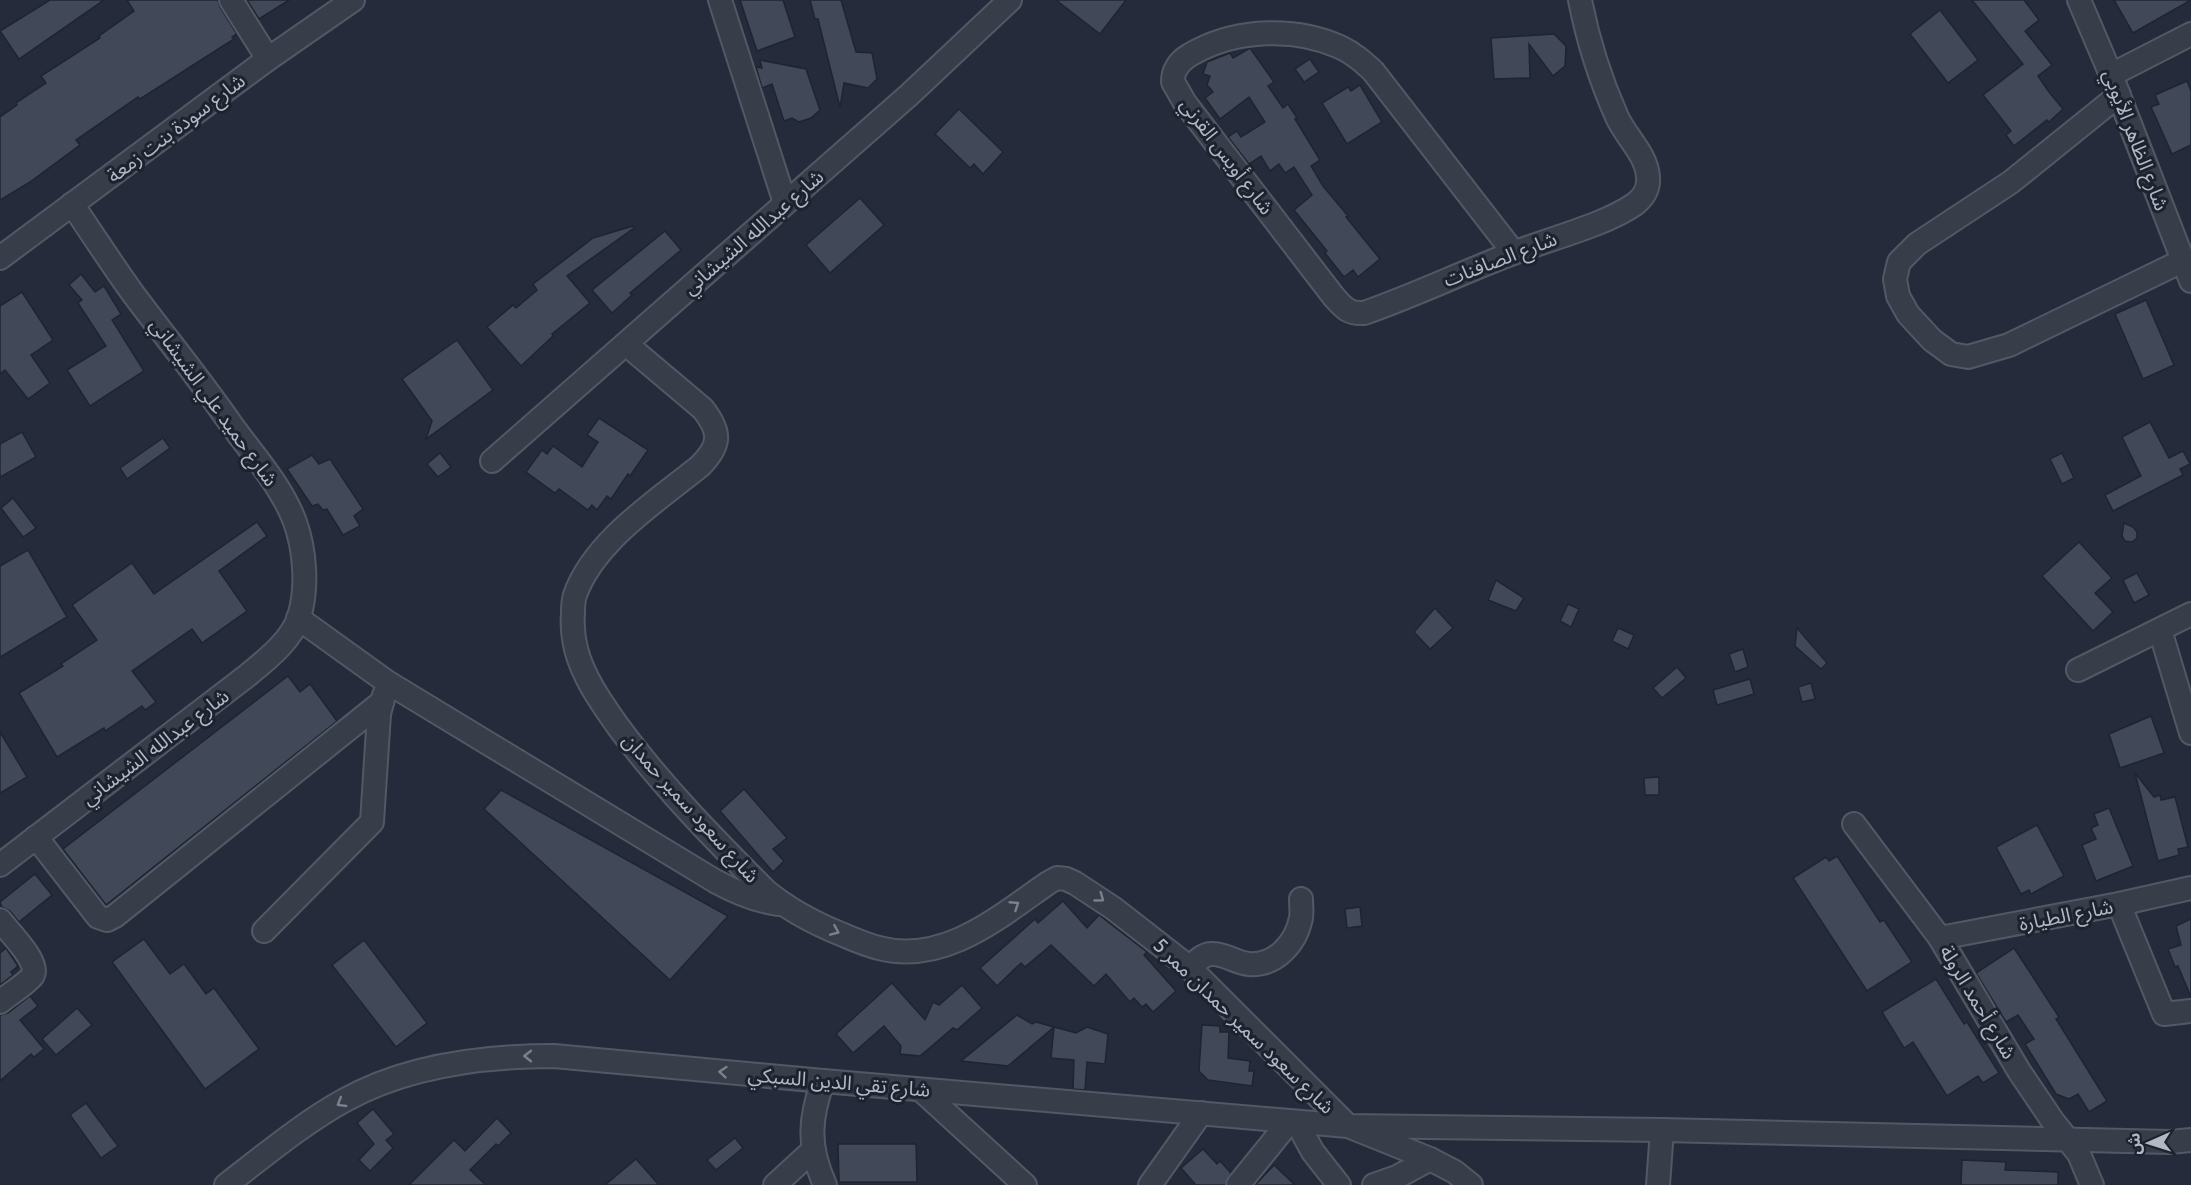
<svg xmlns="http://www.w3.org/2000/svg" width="2191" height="1185" font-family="Cabin,'Noto Sans Arabic',sans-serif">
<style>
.building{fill:#414959;stroke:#1f2431;stroke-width:1.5}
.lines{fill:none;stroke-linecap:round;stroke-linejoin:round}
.minor-casing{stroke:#535865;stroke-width:26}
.minor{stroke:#383d4a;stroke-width:22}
.oneway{stroke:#7c818e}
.labels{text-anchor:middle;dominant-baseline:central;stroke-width:6;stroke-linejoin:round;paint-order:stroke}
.street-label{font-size:20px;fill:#b3b8c6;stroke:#1d222f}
</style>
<rect width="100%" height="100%" fill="#252b3a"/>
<!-- building -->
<g class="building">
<polygon points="50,0 104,0 19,59 0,31"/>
<polygon points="127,0 218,0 220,7 237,34 232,37 234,39 140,99 138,97 76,140 80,145 30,182 0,200 0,117 17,105 16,103 46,83 41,76 100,38 99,36 134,11"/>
<polygon points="247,0 289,0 259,19"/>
<polygon points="740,0 783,0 795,37 757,51"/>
<polygon points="810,0 841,0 856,52 872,53 877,79 868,88 844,83 840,107 818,19 815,19"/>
<polygon points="1056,0 1126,0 1100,34"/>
<polygon points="1972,0 2024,0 2039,20 2025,31 2052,65 2038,76 2049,92 2063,109 2049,122 2047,120 2014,146 2006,135 2011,131 1983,95 2023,64"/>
<polygon points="2114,0 2191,0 2133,33"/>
<polygon points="1940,10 1978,60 1948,83 1910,34"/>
<polygon points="1554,34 1566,46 1565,66 1553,76 1529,44 1530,78 1494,79 1491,38"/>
<polygon points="1250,48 1274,82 1268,86 1283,108 1288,104 1297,118 1295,119 1320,160 1311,166 1323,186 1348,216 1346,217 1380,259 1358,277 1353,270 1344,277 1325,253 1327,251 1294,210 1312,195 1294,167 1285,173 1279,164 1270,171 1261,156 1249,164 1228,137 1237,131 1241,137 1265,122 1249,97 1220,119 1205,98 1213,92 1207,85 1210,76 1203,74 1207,62 1230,53 1233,58"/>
<polygon points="1310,59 1319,72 1304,82 1295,69"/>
<polygon points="760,60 806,69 820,110 811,118 799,122 792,118 784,121 772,84 762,88 756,67 762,68"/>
<polygon points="2187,81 2191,91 2191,145 2172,154 2151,107 2159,104 2155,95"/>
<polygon points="1360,85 1382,122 1347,144 1322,103 1348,87 1351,91"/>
<polygon points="959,109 1003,152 983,174 974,164 970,168 935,134"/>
<polygon points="860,198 884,225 830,273 806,245"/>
<polygon points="633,226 634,228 567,276 590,303 552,334 553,336 521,366 487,327 513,305 516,308 537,290 533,284 593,238"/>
<polygon points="665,231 681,250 630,293 632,295 612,313 592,290"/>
<polygon points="81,274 95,292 104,286 121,314 112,320 144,371 90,406 67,370 106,346 78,303 82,300 69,285"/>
<polygon points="22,292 53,340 31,355 50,383 28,399 5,370 0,374 0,306"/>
<polygon points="2146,300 2174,365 2143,379 2115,314"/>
<polygon points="457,340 493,390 426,439 432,421 402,379"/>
<polygon points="599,418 648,450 630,476 628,474 611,499 607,496 597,510 592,505 588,510 559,489 555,493 526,472 542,450 547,454 553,446 582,467 598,442 587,435"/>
<polygon points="2150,422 2169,458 2183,451 2190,464 2180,469 2183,475 2113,511 2105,495 2141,476 2122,437"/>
<polygon points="22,432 36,457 0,477 0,444"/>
<polygon points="163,438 170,448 127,479 120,468"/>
<polygon points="440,453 451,467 438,477 427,464"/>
<polygon points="2062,453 2074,478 2062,484 2050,459"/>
<polygon points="312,455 319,464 330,459 363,509 354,516 360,526 343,535 327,509 323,510 318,504 312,506 287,469"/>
<polygon points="13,498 36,528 23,537 1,508"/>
<polygon points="257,522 267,536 219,571 247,611 202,643 192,629 132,671 156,702 145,710 142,706 105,731 104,728 57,757 19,693 63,666 61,664 97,640 72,605 132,563 154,594"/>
<polygon points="2124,523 2133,527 2137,532 2137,538 2132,542 2125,541 2122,536"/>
<polygon points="2079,542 2112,578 2095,593 2113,612 2093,631 2042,576"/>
<polygon points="28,550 67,617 0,657 0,566"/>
<polygon points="2137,573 2149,595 2134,603 2123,580"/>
<polygon points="1496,580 1524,598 1516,611 1488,600"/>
<polygon points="1568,604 1579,609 1571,627 1560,621"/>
<polygon points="1435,608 1453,628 1430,649 1414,632"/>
<polygon points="1618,628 1634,635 1628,649 1612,641"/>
<polygon points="1797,628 1827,663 1821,669 1795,646"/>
<polygon points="1743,649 1748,667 1735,672 1729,654"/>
<polygon points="1677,667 1686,678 1662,698 1653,688"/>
<polygon points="288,676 300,692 310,684 337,721 106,905 63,849"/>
<polygon points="1750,679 1754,694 1717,705 1713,690"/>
<polygon points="1811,683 1815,699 1802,702 1798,687"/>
<polygon points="2151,716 2164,753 2120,768 2109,734"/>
<polygon points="0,732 27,777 0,793"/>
<polygon points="2135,773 2154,797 2160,795 2161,800 2175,797 2188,847 2178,849 2179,855 2158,861"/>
<polygon points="1659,777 1659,795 1645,795 1644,778"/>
<polygon points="744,789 787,838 773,849 784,861 773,872 720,811"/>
<polygon points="501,790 728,916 670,980 484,809"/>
<polygon points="2109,808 2133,866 2096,881 2082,845 2096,839 2091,828 2098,825 2094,814"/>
<polygon points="2037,825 2064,876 2031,894 2029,890 2021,894 1996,847"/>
<polygon points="1837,856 1880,922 1884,920 1912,962 1867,991 1793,878 1826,857 1829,861"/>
<polygon points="35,874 52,895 19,922 10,911 2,907 0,902"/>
<polygon points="1063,901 1087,928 1099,915 1147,952 1144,955 1176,991 1153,1012 1146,1004 1142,1007 1134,998 1130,1002 1106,974 1094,986 1051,945 1025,967 1021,963 997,986 980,968 1035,919 1038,923"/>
<polygon points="1360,907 1362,926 1347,928 1345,909"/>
<polygon points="2191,919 2191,997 2178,966 2175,967 2168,949 2181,945 2176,926"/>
<polygon points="144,939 170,974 184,964 206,994 214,988 259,1049 205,1089 112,962"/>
<polygon points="364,940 427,1023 396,1047 332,965"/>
<polygon points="6,948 18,966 11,972 13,975 0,985 0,953"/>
<polygon points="2014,948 2059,1017 2056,1019 2107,1101 2089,1112 2078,1094 2069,1099 2056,1094 2025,1044 2034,1039 2018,1015 2006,1022 1976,973"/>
<polygon points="1936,979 1964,1024 1967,1022 1999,1073 1983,1083 1978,1076 1947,1096 1913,1042 1904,1048 1882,1012"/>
<polygon points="892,983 925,1020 933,1002 939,1005 962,985 982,1008 957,1030 953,1028 920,1056 900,1054 901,1046 884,1026 853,1053 836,1034"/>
<polygon points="30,996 38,1006 20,1020 44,1049 34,1057 31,1054 0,1081 0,1015 8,1013"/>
<polygon points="77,1008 92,1025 56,1055 42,1039"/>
<polygon points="1017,1015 1032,1024 1036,1022 1054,1027 1008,1066 961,1061"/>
<polygon points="1202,1025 1220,1026 1220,1032 1229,1032 1228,1058 1250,1061 1249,1071 1254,1071 1252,1086 1208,1080 1199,1071"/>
<polygon points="1054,1027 1076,1033 1087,1027 1108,1034 1105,1064 1087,1062 1085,1090 1073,1089 1074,1060 1051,1058"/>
<polygon points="86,1103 118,1146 101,1158 70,1115"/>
<polygon points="373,1109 394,1134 386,1140 393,1148 370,1171 359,1160 374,1144 357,1123"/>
<polygon points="497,1118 511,1133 498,1146 496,1144 470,1170 486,1185 409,1185 454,1140 465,1151"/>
<polygon points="735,1138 743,1148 716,1170 707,1160"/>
<polygon points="838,1144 916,1144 917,1182 839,1182"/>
<polygon points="1203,1149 1217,1164 1220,1161 1231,1173 1225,1185 1196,1185 1181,1168"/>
<polygon points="636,1159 659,1185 605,1185"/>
<polygon points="1962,1160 2006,1162 2005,1170 2058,1172 2058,1185 1961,1185"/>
<polygon points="1274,1165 1295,1185 1255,1185"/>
</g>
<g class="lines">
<!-- minor casing -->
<g class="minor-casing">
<g id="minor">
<polyline points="231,0 268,59"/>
<polyline points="720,0 785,203"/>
<polyline points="2079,0 2111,75 2191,281"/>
<polyline points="2111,75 2191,34"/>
<polyline points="2119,95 2011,182 1917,244 1899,262 1895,279 1898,296 1908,314 1932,340 1951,354 1968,357 2009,345 2182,261"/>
<path d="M1514 253 1373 71C1362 61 1353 53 1340 47 1296 27 1239 29 1197 51 1189 55 1180 60 1176 69 1174 72 1173 78 1173 82L1185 103 1334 297C1344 308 1348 314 1364 313 1416 295 1465 271 1516 252 1552 238 1605 225 1635 204 1644 197 1649 189 1648 177 1647 155 1626 137 1617 117 1600 79 1588 41 1580 0"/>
<polyline points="0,258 268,59 353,0"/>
<path d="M626 344 703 409C721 432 721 445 700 466 657 501 594 541 575 595 573 601 573 607 573 613 572 626 573 637 576 649 583 677 601 702 617 725 661 785 713 838 766 891 788 909 814 923 841 934 853 939 866 945 879 948 944 965 999 917 1048 883L1057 878 1066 879 1075 883 1113 908 1158 943 1190 968 1348 1126 1662 1130 2170 1142 2191 1140"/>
<polyline points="492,461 909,95 1010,0"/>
<path d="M298 618 387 682 715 881C735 892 755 901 779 904"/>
<polyline points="2160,630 2191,733"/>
<polyline points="2078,670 2191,614"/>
<polyline points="1854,824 1940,938 2019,1071 2052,1120 2079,1154 2092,1185"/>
<polyline points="36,837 98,917 107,920 115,916 382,702"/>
<path d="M0 865 248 675C266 660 291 641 299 617 308 588 305 550 295 522 282 487 255 457 233 427 202 382 167 339 134 295 113 266 93 235 72 204"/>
<polyline points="2119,904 2164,1014 2191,1011"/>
<path d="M0 920C8 931 40 962 33 975 28 983 8 995 0 1002"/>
<polyline points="264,931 372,822 379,714 384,695"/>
<polyline points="1940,938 2119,904 2191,888"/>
<path d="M1190 968C1196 962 1203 953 1213 954 1225 954 1237 963 1249 964 1276 966 1296 943 1301 918 1302 912 1301 905 1301 899"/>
<path d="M823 1081C809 1120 808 1147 825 1185"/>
<polyline points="921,1090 1025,1185"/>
<polyline points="1297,1123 1313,1152 1339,1185"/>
<path d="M226 1185C264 1156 303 1123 345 1100 408 1065 484 1056 554 1056L823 1081 1348 1126 1430 1159 1455 1172 1471 1185"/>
<polyline points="775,1185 812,1151"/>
<polyline points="1150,1185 1201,1113"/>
<polyline points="1238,1185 1289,1122"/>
<polyline points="1374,1185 1397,1177 1430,1159"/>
<polyline points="1658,1185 1662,1130"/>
</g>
</g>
<!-- minor -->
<use href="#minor" class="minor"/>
</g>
<!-- one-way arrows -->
<defs><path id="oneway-chevron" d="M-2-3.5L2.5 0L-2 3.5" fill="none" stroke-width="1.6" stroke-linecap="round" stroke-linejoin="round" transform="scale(1.5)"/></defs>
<g class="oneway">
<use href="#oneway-chevron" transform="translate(1100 898) rotate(36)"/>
<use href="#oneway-chevron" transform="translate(1015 905) rotate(-33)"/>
<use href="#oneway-chevron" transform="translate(835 931) rotate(23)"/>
<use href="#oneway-chevron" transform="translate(528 1056) rotate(180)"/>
<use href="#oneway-chevron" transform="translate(723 1072) rotate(-175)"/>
<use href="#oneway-chevron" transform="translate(341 1103) rotate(149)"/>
</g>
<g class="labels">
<!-- street labels -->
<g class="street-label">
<text transform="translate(176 128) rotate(-37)">شارع سودة بنت زمعة</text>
<text transform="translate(2136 140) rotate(69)">شارع الظاهر الأيوبي</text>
<text transform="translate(1227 156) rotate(53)">شارع أويس القرني</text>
<text transform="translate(753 232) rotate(-41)">شارع عبدالله الشيشاني</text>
<text transform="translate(1500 259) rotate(-21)">شارع الصافنات</text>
<text transform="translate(214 402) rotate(54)">شارع حميد علي الشيشاني</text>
<text transform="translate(155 747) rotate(-37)">شارع عبدالله الشيشاني</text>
<text transform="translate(691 808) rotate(48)">شارع سعود سمير حمدان</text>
<text transform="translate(2066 915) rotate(-11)">شارع الطيارة</text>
<text transform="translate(1978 1002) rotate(59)">شارع أحمد الرولة</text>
<text transform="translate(1244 1026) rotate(44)">شارع سعود سمير حمدان ممر 5</text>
<text transform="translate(839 1082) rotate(5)">شارع تقي الدين السبكي</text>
</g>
</g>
<!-- north arrow -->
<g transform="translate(2149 1143) rotate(267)" stroke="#1d222f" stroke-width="4.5" paint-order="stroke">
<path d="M0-4.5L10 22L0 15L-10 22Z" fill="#b3b8c6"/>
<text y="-9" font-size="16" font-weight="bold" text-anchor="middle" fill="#b3b8c6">ش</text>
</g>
</svg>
